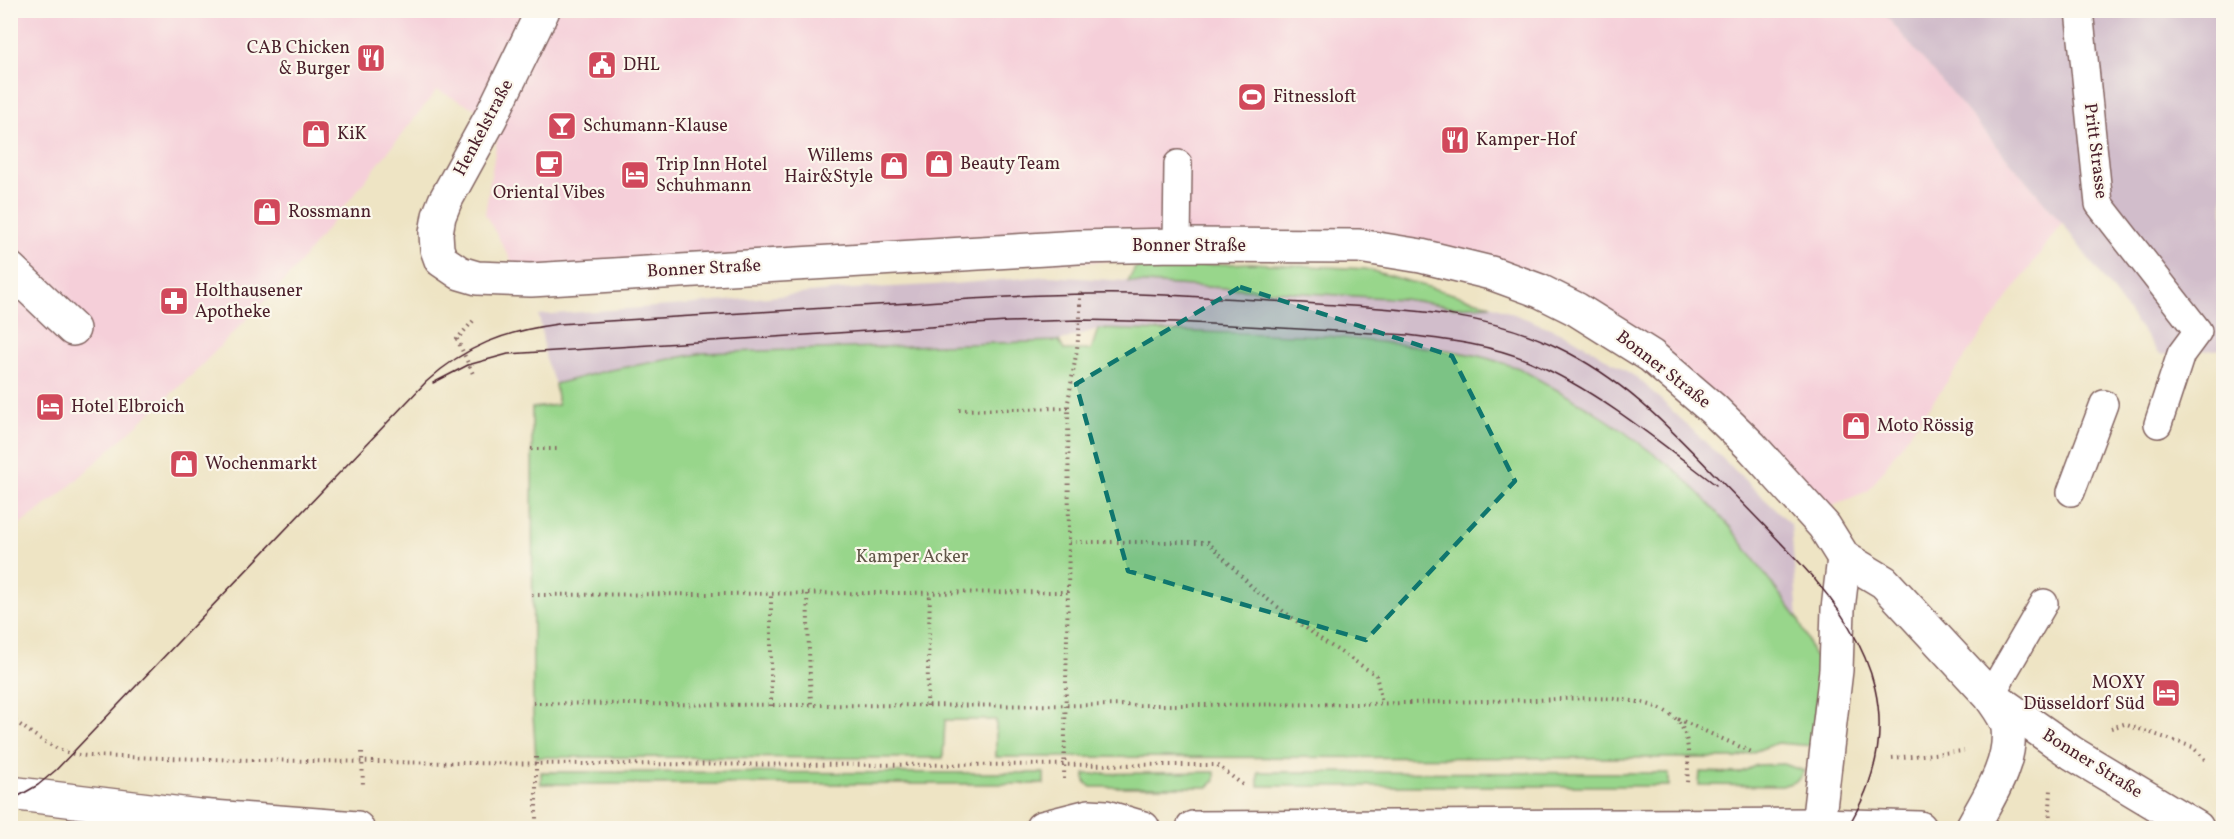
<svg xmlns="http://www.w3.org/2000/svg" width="2234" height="839" font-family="Vollkorn,serif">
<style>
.built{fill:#f5cfd9}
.industrial{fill:#d1bdcb}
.green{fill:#98d68b;stroke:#717a5b;stroke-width:1.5}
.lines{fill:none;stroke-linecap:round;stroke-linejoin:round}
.lane-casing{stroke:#836461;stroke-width:30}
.street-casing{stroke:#836461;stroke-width:36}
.secondary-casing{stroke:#836461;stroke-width:36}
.path{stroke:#836461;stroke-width:4;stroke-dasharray:1.5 4.5;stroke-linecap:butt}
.lane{stroke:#fff;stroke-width:27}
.street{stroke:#fff;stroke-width:33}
.secondary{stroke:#fff;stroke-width:33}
.tram{stroke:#4a1f2b;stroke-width:1.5}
.marked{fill:#0f766e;fill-opacity:0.2;stroke:#0f766e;stroke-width:4.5;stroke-dasharray:12 8;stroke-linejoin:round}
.labels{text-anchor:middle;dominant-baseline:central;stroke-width:4.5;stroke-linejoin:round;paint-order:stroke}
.poi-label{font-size:18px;fill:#4a1f2b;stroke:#fbf7ec;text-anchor:start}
.street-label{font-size:18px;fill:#4a1f2b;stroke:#fbf7ec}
.park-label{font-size:18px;fill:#615648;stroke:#fbf7ec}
</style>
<rect width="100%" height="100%" fill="#fbf7ec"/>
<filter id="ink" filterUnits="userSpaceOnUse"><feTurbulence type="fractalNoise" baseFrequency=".0167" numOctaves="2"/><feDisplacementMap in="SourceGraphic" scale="12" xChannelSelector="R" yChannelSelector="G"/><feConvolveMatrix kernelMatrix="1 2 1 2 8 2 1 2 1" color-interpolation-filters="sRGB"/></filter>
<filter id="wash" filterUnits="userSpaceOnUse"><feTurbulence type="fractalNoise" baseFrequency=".008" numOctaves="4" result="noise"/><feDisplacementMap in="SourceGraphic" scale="24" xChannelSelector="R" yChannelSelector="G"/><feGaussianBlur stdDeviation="1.35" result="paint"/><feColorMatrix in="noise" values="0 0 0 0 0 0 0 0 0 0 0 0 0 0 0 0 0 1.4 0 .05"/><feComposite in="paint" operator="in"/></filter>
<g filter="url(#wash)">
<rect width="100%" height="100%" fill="#eee4c4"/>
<!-- built -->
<polygon class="built" points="11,11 1882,11 2062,223 1868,491 1826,508 1655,353 1433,253 520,276 485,214 500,121 437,90 290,275 194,373 60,495 11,531"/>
<!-- industrial -->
<g class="industrial">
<polygon points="1882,11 2223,11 2223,349 2160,355 2062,223"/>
<polygon points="1049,276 1403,299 1454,307 1491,305 1570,336 1639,379 1791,524 1798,619 1731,528 1674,469 1619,428 1561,393 1448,350 1327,336 1098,329 1059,341 703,353 605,371 555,384 546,361 539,315 684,305 852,289 952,284"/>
</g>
<!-- green -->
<g class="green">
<polygon points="1251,263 1366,269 1491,305 1454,307 1403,299 1128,282 1135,268"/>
<polygon points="1098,329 1327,336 1448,350 1483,357 1519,368 1592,410 1619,428 1674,469 1701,495 1731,528 1798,619 1807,638 1813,655 1822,661 1813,746 1777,743 1737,758 996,757 996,720 945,720 943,758 536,757 533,715 532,408 558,405 555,384 605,371 703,353 1059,341 1064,350 1091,350"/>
<polygon points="1784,764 1804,771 1797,781 1782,786 1699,785 1700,772 1739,773 1757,765"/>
<polygon points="541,772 1044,773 1044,784 541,784"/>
<polygon points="1215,772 1215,780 1208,787 1091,787 1085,782 1085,774"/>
<polygon points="1258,772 1669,773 1669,786 1258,786"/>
</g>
</g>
<g filter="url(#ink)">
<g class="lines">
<!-- lane casing -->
<g class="lane-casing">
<g id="lane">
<polyline points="2079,10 2099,204 2198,331 2181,354 2158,424"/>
<polyline points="1177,245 1178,164"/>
<polyline points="2071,492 2104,404"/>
<polyline points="1990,696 2044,603"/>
</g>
</g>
<!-- street casing -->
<g class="street-casing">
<g id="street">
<path d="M543 10 491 117 445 201 439 216 436 233 437 249 441 260 460 273 477 278 531 280 1078 247 1177 245 1359 246 1421 256 1491 273 1540 291 1576 309 1651 356 1713 409 1752 447 1824 526 1844 558 1884 582 1990 696C1996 705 2006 717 2008 728 2012 764 1988 798 1972 828"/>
<polyline points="10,269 73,329"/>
<polyline points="1994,698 2072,753 2197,828"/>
<polyline points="1818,825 1836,670 1838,609 1844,558"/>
</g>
</g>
<!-- secondary casing -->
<g class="secondary-casing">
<g id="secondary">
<polyline points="10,793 199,816 357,828"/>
<polyline points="1042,828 1089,816 1106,817 1143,828"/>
<polyline points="1193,828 1818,825 1920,828"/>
</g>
</g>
<!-- path -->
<g class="path">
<polyline points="473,321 457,339 474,376"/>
<polyline points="959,410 1068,408"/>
<polyline points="531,449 559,449"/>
<polyline points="1069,542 1208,542 1255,590 1322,640 1376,675 1382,703"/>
<polyline points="807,594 811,706"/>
<polyline points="532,595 1068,592"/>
<path d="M533 703C808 706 1082 706 1357 704 1416 703 1475 701 1534 700 1572 699 1621 694 1656 707 1693 721 1689 750 1687 784"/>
<polyline points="771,706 771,594"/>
<polyline points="927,706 930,593"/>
<path d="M10 718C37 736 55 754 88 756 464 767 841 764 1217 765L1243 785"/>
<polyline points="1678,719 1754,753"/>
<polyline points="2111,728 2124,724 2193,747 2207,762"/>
<polyline points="362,752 363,787"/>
<polyline points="536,757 536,828"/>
<polyline points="1892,758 1964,751"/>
<polyline points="1064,779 1069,542 1068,402 1077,349 1080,320 1080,290"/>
<polyline points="2049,828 2051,789"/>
</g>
<!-- lane -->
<use href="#lane" class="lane"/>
<!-- street -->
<use href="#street" class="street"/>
<!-- secondary -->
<use href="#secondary" class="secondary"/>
<!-- tram -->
<g class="tram">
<path d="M433 383 468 365 508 354 1007 322 1080 320 1175 322 1408 335C1449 340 1491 345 1529 361 1598 391 1657 440 1716 485"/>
<path d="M10 801 38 785 56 770 426 382C465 346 506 331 558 324 670 317 781 311 893 304 974 299 1056 292 1138 294 1198 296 1258 300 1318 304 1399 309 1483 311 1557 347 1622 378 1666 424 1715 475 1743 504 1772 533 1800 563 1875 643 1909 728 1847 828"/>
</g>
</g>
</g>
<!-- marked area -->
<path class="marked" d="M1240 287 1452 356 1515 481 1366 640 1128 571 1076 384Z"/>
<!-- icons -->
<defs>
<g id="restaurant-square" transform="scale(1.5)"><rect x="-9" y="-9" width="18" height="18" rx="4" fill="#d1495b" stroke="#fbf7ec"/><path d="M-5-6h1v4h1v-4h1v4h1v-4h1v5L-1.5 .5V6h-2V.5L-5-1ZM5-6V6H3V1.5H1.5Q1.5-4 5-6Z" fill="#fff"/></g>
<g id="civic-square" transform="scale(1.5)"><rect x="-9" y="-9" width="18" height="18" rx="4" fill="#d1495b" stroke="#fbf7ec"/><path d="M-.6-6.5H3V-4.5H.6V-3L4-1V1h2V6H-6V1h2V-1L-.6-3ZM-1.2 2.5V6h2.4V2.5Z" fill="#fff"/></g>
<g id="stadium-square" transform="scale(1.5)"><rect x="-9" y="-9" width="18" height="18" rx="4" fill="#d1495b" stroke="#fbf7ec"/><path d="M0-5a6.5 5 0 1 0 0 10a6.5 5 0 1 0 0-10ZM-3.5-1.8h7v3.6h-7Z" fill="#fff"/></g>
<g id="bar-square" transform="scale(1.5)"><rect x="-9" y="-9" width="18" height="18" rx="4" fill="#d1495b" stroke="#fbf7ec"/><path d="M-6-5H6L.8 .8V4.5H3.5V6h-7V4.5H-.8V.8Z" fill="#fff"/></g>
<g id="shop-square" transform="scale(1.5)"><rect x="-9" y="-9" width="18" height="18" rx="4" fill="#d1495b" stroke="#fbf7ec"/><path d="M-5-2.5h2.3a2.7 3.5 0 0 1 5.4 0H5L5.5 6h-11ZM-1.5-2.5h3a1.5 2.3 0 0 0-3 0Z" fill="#fff"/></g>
<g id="cafe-square" transform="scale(1.5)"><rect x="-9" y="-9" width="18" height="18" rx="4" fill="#d1495b" stroke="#fbf7ec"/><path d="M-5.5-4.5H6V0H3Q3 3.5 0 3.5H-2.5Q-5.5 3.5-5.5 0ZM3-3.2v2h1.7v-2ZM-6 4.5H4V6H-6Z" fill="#fff"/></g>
<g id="hotel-square" transform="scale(1.5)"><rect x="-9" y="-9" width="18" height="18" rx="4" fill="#d1495b" stroke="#fbf7ec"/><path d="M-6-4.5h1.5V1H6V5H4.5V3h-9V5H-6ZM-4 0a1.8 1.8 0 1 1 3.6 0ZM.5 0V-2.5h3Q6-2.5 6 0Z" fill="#fff"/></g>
<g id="pharmacy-square" transform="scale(1.5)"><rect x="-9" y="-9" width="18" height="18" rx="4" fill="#d1495b" stroke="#fbf7ec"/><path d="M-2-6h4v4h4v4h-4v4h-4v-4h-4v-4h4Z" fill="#fff"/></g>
</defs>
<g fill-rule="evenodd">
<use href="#restaurant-square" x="371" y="58"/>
<use href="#civic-square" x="602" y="65"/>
<use href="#stadium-square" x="1252" y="97"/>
<use href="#bar-square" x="562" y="126"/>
<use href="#shop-square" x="316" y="134"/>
<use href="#restaurant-square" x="1455" y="140"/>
<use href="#cafe-square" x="549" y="164"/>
<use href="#shop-square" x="939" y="164"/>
<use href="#shop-square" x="894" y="166"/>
<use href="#hotel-square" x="635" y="175"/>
<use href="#shop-square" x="267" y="212"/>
<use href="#pharmacy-square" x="174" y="301"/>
<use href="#hotel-square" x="50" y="407"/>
<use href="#shop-square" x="1856" y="426"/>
<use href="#shop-square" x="184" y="464"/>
<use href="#hotel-square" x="2166" y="693"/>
</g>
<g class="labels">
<!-- poi labels -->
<g class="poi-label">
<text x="350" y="48" text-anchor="end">CAB Chicken<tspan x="350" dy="21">&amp; Burger</tspan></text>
<text x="623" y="65">DHL</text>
<text x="1273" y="97">Fitnessloft</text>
<text x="583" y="126">Schumann-Klause</text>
<text x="337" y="134">KiK</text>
<text x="1476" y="140">Kamper-Hof</text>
<text x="873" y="156" text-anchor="end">Willems<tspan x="873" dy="21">Hair&amp;Style</tspan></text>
<text x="960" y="164">Beauty Team</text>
<text x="656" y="165">Trip Inn Hotel<tspan x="656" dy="21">Schuhmann</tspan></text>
<text x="549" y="193" text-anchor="middle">Oriental Vibes</text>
<text x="288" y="212">Rossmann</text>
<text x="195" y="291">Holthausener<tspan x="195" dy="21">Apotheke</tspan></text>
<text x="71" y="407">Hotel Elbroich</text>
<text x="1877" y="426">Moto Rössig</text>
<text x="205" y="464">Wochenmarkt</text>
<text x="2145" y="683" text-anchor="end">MOXY<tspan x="2145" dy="21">Düsseldorf Süd</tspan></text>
</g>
<!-- street labels -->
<g class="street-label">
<text transform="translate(484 128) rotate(-62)">Henkelstraße</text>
<text transform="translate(2095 151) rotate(83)">Pritt Strasse</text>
<text x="1189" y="246">Bonner Straße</text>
<text transform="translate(704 269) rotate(-3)">Bonner Straße</text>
<text transform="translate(1663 370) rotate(38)">Bonner Straße</text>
<text transform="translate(2092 764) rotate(32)">Bonner Straße</text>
</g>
<!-- park labels -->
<g class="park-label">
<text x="912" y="557">Kamper Acker</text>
</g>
</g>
<!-- margin -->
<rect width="2234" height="839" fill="none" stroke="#fbf7ec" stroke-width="36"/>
</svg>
